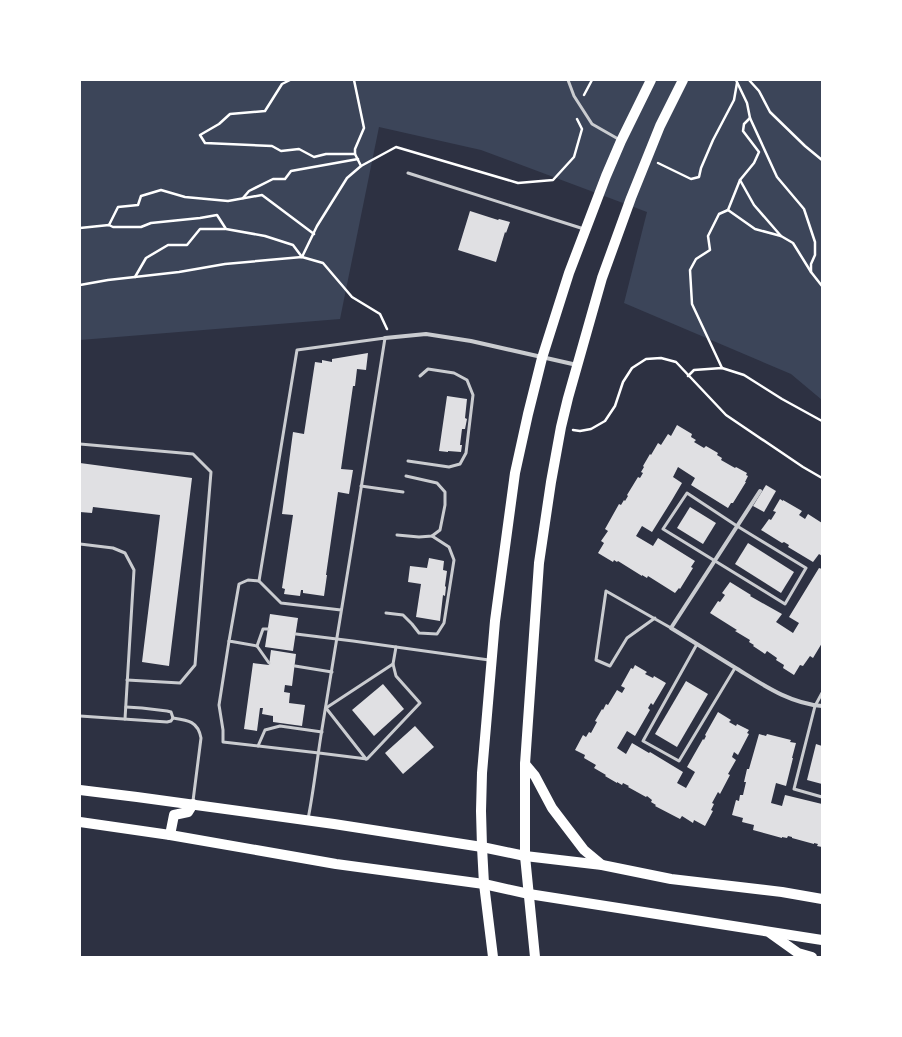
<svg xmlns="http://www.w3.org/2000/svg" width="902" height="1037" font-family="'Archivo Narrow',sans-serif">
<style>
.green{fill:#3c4559}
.building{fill:#e0e0e3}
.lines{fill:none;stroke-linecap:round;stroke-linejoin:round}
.path{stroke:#fff;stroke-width:2.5}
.service{stroke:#caccd0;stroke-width:3}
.minor{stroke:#caccd0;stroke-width:4}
.primary{stroke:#fff;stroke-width:10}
</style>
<rect width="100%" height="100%" fill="#2d3142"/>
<!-- green -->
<polygon class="green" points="80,80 822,80 822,400 791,374 624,303 647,212 481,150 379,127 340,319 80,340"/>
<!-- building -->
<g class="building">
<polygon points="470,211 498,220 499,219 510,222 506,233 505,232 496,262 458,250"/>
<polygon points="368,353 366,370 357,369 355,386 353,386 341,469 353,470 349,494 338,492 326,575 327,575 324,596 303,593 303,590 301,590 300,596 284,594 285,589 282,588 293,515 282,514 293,432 304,434 315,362 322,363 322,360 332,362 332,359"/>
<polygon points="447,396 467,399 465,418 467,419 465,429 462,429 460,445 462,445 461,452 448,451 448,452 439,451"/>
<polygon points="677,425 692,434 691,437 696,440 694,442 704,448 706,446 718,453 717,455 722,458 721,460 735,468 736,467 747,473 746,475 748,476 745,482 746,482 733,503 731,503 728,508 691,485 695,478 678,467 673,477 682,483 672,500 652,532 642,526 636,536 653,546 658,538 695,561 691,567 693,568 680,589 679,588 675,593 648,576 647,578 642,575 642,576 618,561 617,562 614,560 613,562 598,553 604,543 601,541 608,531 605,529 619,504 621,505 624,500 625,501 628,496 627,495 638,477 640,478 643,473 641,472 644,467 643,466 650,454 651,455 658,443 661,445 668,434 671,436"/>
<polygon points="80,463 192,478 169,666 142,662 160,515 93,507 92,513 80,512"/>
<polygon points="766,485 776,491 764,512 753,506"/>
<polygon points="780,499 783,501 783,500 802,511 799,515 805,519 808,514 822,523 822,556 819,554 813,562 788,547 789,545 784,542 782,543 761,530 769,519 771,520 776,512 773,511"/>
<polygon points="690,507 716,523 703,544 677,528"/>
<polygon points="748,543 794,572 781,593 735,564"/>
<polygon points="429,558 444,561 443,570 447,571 445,586 446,587 445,596 443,595 440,621 416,617 421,584 408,582 410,566 427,568"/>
<polygon points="819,568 822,569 822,643 813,658 810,656 803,666 800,665 794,675 783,668 784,665 776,660 777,658 767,651 765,654 753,646 754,645 749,642 750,640 735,631 737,630 710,613 718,601 720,602 725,595 722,593 730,582 751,595 750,596 782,614 776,622 793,633 799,623 789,617"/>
<polygon points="270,614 298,618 293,651 265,647"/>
<polygon points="271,650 296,654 292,686 285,685 284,692 290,693 289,703 305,705 302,726 273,722 273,716 262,714 263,708 260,708 257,731 244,729 253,663 269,665"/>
<polygon points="635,665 647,672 645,674 653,678 654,676 666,683 653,705 651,703 648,708 650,710 635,736 627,731 617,748 626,754 632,743 649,753 650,752 683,772 677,783 686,788 695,772 687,767 703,739 704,740 706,736 705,735 718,712 731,720 729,722 736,726 737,724 749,730 747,733 749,734 738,755 734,752 732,757 736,760 728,774 730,775 720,794 718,792 712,803 714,804 711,810 713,811 705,826 694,820 693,823 682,816 680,819 655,806 656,805 651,802 652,800 647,796 646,797 628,787 629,786 623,783 622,785 617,782 617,783 605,776 606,775 594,768 596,765 584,758 585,755 575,750 583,735 586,737 589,732 591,733 597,722 595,721 602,709 603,710 606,704 608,705 617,690 622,693 625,688 621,686 631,668 633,669"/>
<polygon points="686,681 708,694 677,747 655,734"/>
<polygon points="383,684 404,709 374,736 352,710"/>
<polygon points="415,726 434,747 403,774 385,753"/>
<polygon points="759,734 766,736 767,734 791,740 790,742 796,743 792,758 793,758 786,786 776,783 771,803 782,806 785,795 822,804 822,847 817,846 818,844 814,843 814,844 792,838 792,837 788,836 787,838 782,837 782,838 753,830 754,825 742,822 743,818 732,815 736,800 739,801 740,795 743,795 746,782 744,782 747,769 749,769"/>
<polygon points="816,744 822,746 822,784 807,780"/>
</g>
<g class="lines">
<!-- path -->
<g class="path">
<polyline points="290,80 282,84 265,111 230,114 219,124 200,135 205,143 272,146 281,151 299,149 314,157 326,154 355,154"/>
<polyline points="749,80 759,91 770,112 805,146 822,160"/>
<polyline points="584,95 592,80"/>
<polyline points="750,118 777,177 804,209 815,242 815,255 811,264 811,272"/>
<polyline points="658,163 691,179 699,177 701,168 713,140 734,100 737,83"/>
<polyline points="361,166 396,147 518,183 553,180 574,157 582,129 577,119"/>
<polyline points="740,180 754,205 781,236"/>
<polyline points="243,198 249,191 273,179 285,179 291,171 358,159"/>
<polyline points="728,210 755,229 781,236 793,243 811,272 822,286"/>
<polyline points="109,225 118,207 138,205 141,196 161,190 185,197 228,201 262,195 314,234"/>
<polyline points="80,228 109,225 113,227 141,227 151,223 200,218 217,215 226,229 265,236 293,245 302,257 317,226 347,178 361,166 355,154 355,149 364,128 354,80"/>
<polyline points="135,277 146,258 168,245 187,245 200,229 225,229"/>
<polyline points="80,285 108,280 179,272 225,264 302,257 323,263 352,297 380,314 387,329"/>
<polyline points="722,368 692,304 690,270 696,259 710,250 708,236 719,214 728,210 740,180 754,163 759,152 743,131 744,124 750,118 747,103 736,80"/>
<polyline points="688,376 694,370 722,368 744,375 782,399 822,421"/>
<polyline points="573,430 580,431 591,429 605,421 615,406 623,382 632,368 646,359 661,358 676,362 726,415 803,467 822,478"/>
</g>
<!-- service -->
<g class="service">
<polyline points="568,80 574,96 592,124 620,140"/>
<polyline points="408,173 584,229"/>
<polyline points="80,444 193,454 211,472 195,665 180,683 127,680"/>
<polyline points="408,461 449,467 460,464 466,453 473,395 467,380 454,373 428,369 420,376"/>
<polyline points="361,486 403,492"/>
<polygon points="687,493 737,526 806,568 785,604 663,529"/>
<polyline points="397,535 419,537 432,536 440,530 445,505 445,492 437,483 406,476"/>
<polyline points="80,544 113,548 125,553 134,570 125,719"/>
<polyline points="259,581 248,580 239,584 229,641 257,646 263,629 268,629"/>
<polyline points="386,613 403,615 412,624 419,633 437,634 444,623 454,560 449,547 432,536"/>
<polyline points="655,618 627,638 610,666 596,660 606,591 671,628"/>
<polyline points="296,634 353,641 489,660"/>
<polyline points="229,641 219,705 223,730 223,742 319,753 367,759 420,703 396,676 393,664 396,647"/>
<polyline points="697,644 643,741 679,761 735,668"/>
<polyline points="257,646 269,663"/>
<polyline points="295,666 332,672"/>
<polyline points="822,693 815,706 794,789 822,797"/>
<polyline points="126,707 142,708 167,711 171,712 173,718"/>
<polyline points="80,716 167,722 171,721 173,718"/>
<path d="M173 718C187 720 198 721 201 738L193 801"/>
<polyline points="258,746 265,730 280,726 322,732"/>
<polyline points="366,759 326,708 393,664"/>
<path d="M308 819C314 789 317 759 322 729 344 599 364 468 385 338L297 350 259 581 281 603 341 610"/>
</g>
<!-- minor -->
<g class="minor">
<polyline points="385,338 426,334 471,341 577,365"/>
<path d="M760 491 671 628C692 641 713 654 734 667 762 684 788 703 822 706"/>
</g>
<!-- primary -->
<g class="primary">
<polyline points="525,764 535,776 552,808 584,850 602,865"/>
<polyline points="80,790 137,797 334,824 482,847 525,856 602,865 671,879 782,892 822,899"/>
<polyline points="80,822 170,835 336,864 484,884 529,894 822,940"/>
<polyline points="170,835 174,815 188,812 193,804"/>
<polyline points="770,933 798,953 812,957"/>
<polyline points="493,957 484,884 482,847 481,811 482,773 495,621 515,473 528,414 542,358 569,273 606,176 621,141 651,80"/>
<polyline points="535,957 525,856 525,764 539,563 551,482 561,427 568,398 602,278 631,198 660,126 683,80"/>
</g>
</g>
<!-- border -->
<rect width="902" height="1037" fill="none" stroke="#ffffff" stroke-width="162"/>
</svg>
